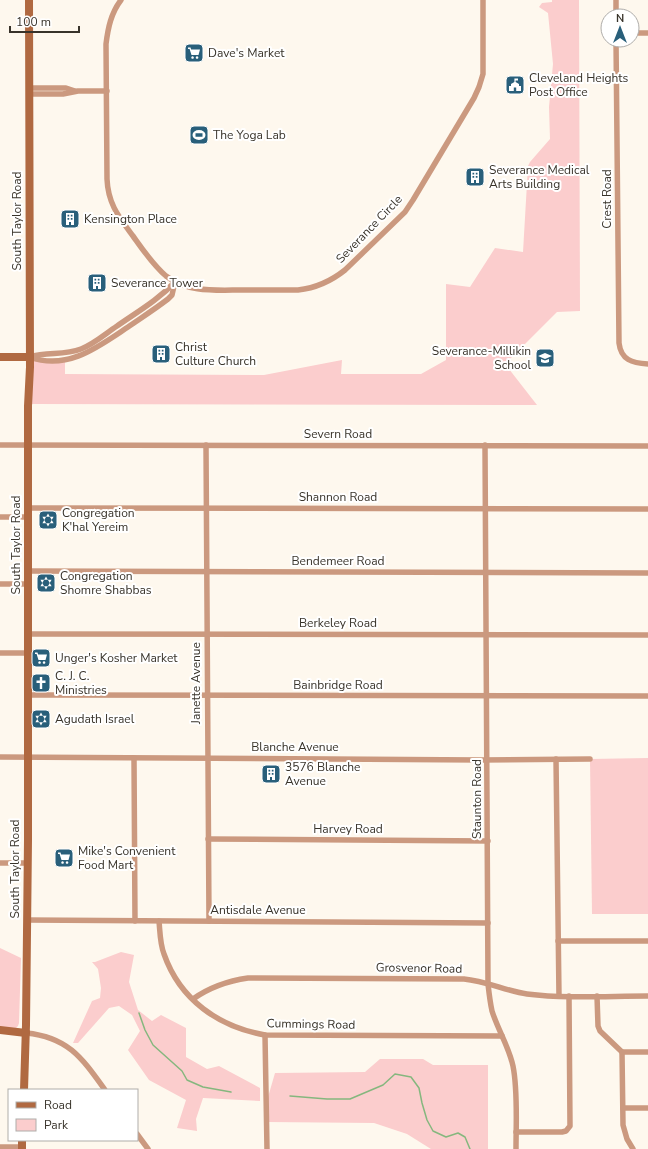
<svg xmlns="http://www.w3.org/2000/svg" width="648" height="1149" font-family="'Nunito Sans',sans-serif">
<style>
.green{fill:#fbcdcd}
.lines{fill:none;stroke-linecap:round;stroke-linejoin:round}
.stream{stroke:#85b77e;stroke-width:1.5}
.street{stroke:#cb997f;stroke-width:5.5}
.secondary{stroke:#b06941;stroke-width:8}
.labels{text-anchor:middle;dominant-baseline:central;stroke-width:4;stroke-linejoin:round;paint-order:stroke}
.poi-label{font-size:12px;fill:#38332a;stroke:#fff;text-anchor:start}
.street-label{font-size:12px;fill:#38332a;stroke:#fff}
</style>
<rect width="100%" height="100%" fill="#fef8ee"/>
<!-- green -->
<g class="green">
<polygon points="552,0 579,0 580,311 557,312 505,364 537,405 32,404 30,357 65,360 65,374 264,375 342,360 341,374 421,374 446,360 446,284 470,287 495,248 523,252 528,166 530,162 550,139 549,107 553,64 548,13 539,7 542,3 552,2"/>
<polygon points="648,758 648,914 592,914 590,759"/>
<polygon points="0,948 21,958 19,1023 18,1026 15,1029 0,1027"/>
<polygon points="121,952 134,955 129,982 138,1010 152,1021 161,1015 186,1028 186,1057 207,1069 219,1066 260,1088 260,1101 203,1098 196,1119 197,1131 177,1128 186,1100 149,1080 128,1050 140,1031 132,1015 119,1006 109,1008 78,1043 73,1043 92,1001 100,998 101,988 98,969 92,962 95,962"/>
<polygon points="380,1059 423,1059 433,1065 488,1065 488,1149 431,1149 407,1134 374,1123 267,1122 266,1104 275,1073 365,1072"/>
</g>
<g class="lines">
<!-- stream -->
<g class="stream">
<polyline points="139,1013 145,1030 153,1045 182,1071 187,1080 203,1087 231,1092"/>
<polyline points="290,1096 327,1099 350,1099 383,1085 395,1074 411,1077 419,1088 422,1103 427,1120 433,1131 446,1137 458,1133 465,1137 470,1149"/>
</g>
<!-- street -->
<g class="street">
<path d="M121 0C111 13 108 28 106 44L107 179C108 204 119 217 133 236 143 250 153 265 166 276 188 293 216 290 243 290 261 290 279 290 298 290 316 288 330 282 345 270L405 212 413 200 474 98 479 87 483 74V0"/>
<polyline points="616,0 616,16"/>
<polyline points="632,33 648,33"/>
<path d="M616 40 619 343C621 360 632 363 648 364"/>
<polyline points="29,88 66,88 75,91"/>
<polyline points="29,94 63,94 78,91 107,91"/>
<path d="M30 357C67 371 98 347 128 327 141 318 155 309 168 299L172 295 175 282"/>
<path d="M30 357C47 351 63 356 81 349 94 344 105 334 117 326 137 312 158 300 175 282"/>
<polyline points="0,445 648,446"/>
<polyline points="206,445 209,921"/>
<path d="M485 445 488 984C489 993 490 1002 492 1011 498 1030 509 1047 513 1066 518 1091 516 1123 516 1149"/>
<polyline points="28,508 648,509"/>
<polyline points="0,517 28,517"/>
<polyline points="28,571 648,573"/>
<polyline points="0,584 28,584"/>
<polyline points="28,634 648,635"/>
<polyline points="0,653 28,653"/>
<polyline points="28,695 648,696"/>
<polyline points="0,757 481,760 590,759"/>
<polyline points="134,758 135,921"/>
<polyline points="556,759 559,996"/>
<polyline points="208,839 488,841"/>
<polyline points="0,863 28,863"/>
<polyline points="27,920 488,923"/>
<path d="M159 921C160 932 160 944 164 954 180 1000 219 1027 265 1035L502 1036"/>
<polyline points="558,941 648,941"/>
<polyline points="597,996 598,1026 600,1031 622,1052 623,1125 627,1139 633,1149"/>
<path d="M193 999C210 987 227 981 248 978L464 979C486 981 506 991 527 994 567 999 608 996 648 996"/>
<path d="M26 1033C68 1037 82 1058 105 1090"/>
<polyline points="265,1035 267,1149"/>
<polyline points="622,1052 648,1052"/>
<polyline points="623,1108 648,1108"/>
<polyline points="516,1132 562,1132 566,1131 570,1126 569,996"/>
<polyline points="137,1134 148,1149"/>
<polyline points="0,1147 22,1147"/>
</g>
<!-- secondary -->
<g class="secondary">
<polyline points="0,357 30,357"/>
<polyline points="0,1030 26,1033"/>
<polyline points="24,1090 26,1025 28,840 28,406 30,367 29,0"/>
<polyline points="22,1149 22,1140"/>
</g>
</g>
<!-- icons -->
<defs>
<g id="supermarket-square" transform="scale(1)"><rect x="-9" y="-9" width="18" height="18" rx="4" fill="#295f7a" stroke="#fff"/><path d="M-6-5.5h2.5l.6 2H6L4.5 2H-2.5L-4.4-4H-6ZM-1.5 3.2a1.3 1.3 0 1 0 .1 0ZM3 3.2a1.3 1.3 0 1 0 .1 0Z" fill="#fff"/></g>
<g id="civic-square" transform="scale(1)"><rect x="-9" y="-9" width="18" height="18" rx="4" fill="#295f7a" stroke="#fff"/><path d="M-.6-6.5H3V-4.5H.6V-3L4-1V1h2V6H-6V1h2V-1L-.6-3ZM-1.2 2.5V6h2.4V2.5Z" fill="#fff"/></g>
<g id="stadium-square" transform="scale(1)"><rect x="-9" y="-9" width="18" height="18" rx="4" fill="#295f7a" stroke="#fff"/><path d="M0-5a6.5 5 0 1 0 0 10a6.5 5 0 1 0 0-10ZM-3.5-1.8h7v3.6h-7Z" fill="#fff"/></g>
<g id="building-square" transform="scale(1)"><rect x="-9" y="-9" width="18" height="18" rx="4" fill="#295f7a" stroke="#fff"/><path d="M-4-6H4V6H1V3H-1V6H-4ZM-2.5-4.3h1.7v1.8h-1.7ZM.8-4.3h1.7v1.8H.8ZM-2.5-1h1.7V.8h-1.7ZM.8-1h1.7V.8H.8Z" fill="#fff"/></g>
<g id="school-square" transform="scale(1)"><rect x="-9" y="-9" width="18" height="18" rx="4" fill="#295f7a" stroke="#fff"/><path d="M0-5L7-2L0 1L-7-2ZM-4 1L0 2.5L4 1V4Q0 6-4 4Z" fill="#fff"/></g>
<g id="synagogue-square" transform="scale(1)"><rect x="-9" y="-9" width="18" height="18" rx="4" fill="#295f7a" stroke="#fff"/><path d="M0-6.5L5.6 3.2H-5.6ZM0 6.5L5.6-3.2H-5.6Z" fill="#fff"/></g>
<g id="church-square" transform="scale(1)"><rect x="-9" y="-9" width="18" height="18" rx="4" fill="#295f7a" stroke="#fff"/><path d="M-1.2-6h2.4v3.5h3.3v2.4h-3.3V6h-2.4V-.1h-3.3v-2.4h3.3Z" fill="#fff"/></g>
</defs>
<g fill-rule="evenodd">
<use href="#supermarket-square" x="194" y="53"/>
<use href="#civic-square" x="515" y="85"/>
<use href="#stadium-square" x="199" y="135"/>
<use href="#building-square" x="475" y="177"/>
<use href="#building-square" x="70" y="219"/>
<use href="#building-square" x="97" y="283"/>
<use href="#building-square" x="161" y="354"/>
<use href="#school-square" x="545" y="358"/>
<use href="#synagogue-square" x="48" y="520"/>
<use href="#synagogue-square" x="46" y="583"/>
<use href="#supermarket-square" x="41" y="658"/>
<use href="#church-square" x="41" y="683"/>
<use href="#synagogue-square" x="41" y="719"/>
<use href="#building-square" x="271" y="774"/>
<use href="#supermarket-square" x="64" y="858"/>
</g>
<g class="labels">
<!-- poi labels -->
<g class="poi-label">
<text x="208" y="53">Dave's Market</text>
<text x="529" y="78">Cleveland Heights<tspan x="529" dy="14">Post Office</tspan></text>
<text x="213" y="135">The Yoga Lab</text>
<text x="489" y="170">Severance Medical<tspan x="489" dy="14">Arts Building</tspan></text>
<text x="84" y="219">Kensington Place</text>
<text x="111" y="283">Severance Tower</text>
<text x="175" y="347">Christ<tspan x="175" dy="14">Culture Church</tspan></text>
<text x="531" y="351" text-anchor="end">Severance-Millikin<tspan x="531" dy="14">School</tspan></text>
<text x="62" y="513">Congregation<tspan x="62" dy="14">K'hal Yereim</tspan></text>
<text x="60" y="576">Congregation<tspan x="60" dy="14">Shomre Shabbas</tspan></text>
<text x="55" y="658">Unger's Kosher Market</text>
<text x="55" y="676">C. J. C.<tspan x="55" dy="14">Ministries</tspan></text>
<text x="55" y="719">Agudath Israel</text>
<text x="285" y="767">3576 Blanche<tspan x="285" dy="14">Avenue</tspan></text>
<text x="78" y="851">Mike's Convenient<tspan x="78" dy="14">Food Mart</tspan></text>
</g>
<!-- street labels -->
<g class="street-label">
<text transform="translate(607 199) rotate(-90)">Crest Road</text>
<text transform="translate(17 221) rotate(-90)">South Taylor Road</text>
<text transform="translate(369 229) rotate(-46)">Severance Circle</text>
<text x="338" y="434">Severn Road</text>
<text x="338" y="497">Shannon Road</text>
<text transform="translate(16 545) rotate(-90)">South Taylor Road</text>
<text x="338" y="561">Bendemeer Road</text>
<text x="338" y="623">Berkeley Road</text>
<text transform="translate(196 683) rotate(-90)">Janette Avenue</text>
<text x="338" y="685">Bainbridge Road</text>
<text x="295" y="747">Blanche Avenue</text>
<text transform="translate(477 799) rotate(-90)">Staunton Road</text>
<text x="348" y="829">Harvey Road</text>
<text transform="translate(15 869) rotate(-90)">South Taylor Road</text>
<text x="258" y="910">Antisdale Avenue</text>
<text transform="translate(419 968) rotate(1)">Grosvenor Road</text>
<text transform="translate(311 1024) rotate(1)">Cummings Road</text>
</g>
</g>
<!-- legend -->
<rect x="8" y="1089" width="130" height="52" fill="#ffffff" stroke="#afadaa"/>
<rect x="16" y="1102" width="20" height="6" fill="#b06941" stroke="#afadaa"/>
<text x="44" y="1109" font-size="12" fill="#38332a">Road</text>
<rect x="16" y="1119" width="20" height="12" fill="#fbcdcd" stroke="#afadaa"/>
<text x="44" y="1129" font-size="12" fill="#38332a">Park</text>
<!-- north arrow -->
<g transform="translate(620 28)"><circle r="19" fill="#ffffff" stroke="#afadaa"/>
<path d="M0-3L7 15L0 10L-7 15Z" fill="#295f7a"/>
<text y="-6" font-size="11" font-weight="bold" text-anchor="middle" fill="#38332a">N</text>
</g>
<!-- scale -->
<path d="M10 26v6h69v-6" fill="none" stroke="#38332a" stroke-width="2"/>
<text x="16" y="26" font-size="12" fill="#38332a" stroke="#ffffff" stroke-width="3" paint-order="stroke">100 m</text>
</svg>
